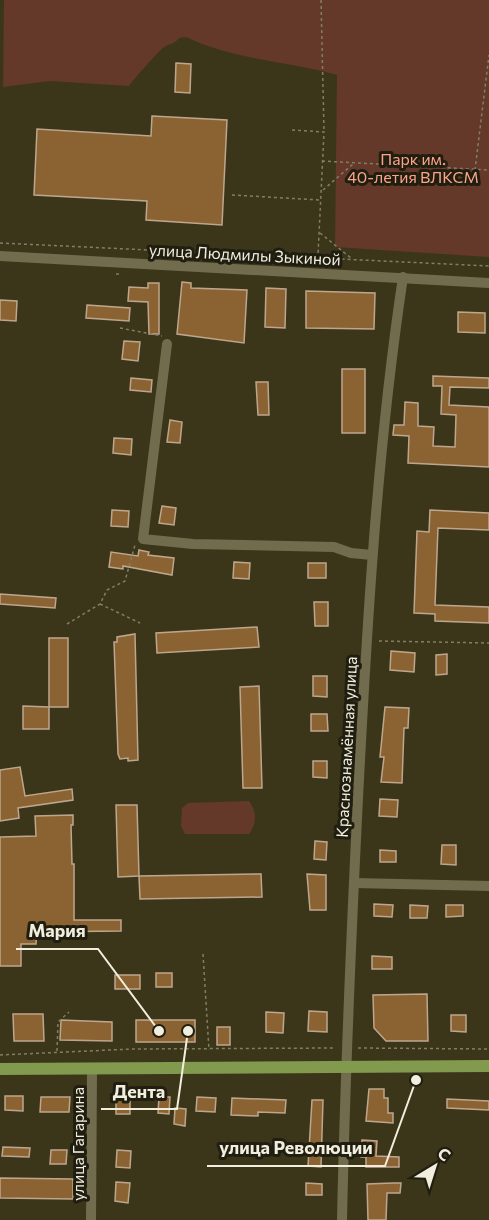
<svg xmlns="http://www.w3.org/2000/svg" width="489" height="1220" font-family="Commissioner,sans-serif">
<style>
.green{fill:#64392a}
.building{fill:#8b6332;stroke:#bea68d;stroke-width:1.5}
.lines{fill:none;stroke-linecap:round;stroke-linejoin:round}
.path{stroke:#827e66;stroke-width:1.5;stroke-dasharray:3 3;stroke-linecap:butt}
.minor{stroke:#726c4f;stroke-width:10}
.major{stroke:#819a4e;stroke-width:12}
.labels{text-anchor:middle;dominant-baseline:central;stroke-width:6;stroke-linejoin:round;paint-order:stroke}
.park-label{font-size:16px;fill:#fda487;stroke:#201e11}
.street-label{font-size:16px;fill:#f1eedd;stroke:#201e11}
.leader{fill:none;stroke:#f1eedd;stroke-width:2}
.callout-dot{fill:#f1eedd;stroke:#201e11;stroke-width:2}
.callout-label{font-size:18px;text-anchor:middle;font-weight:bold;fill:#f1eedd;stroke:#201e11;stroke-width:6;stroke-linejoin:round;paint-order:stroke}
</style>
<rect width="100%" height="100%" fill="#3b361a"/>
<!-- green -->
<g class="green">
<path d="M4 0H489V257L335 247 337 75C287 61 234 60 186 37L179 38C174 45 169 43 163 48 158 52 131 82 129 86L50 81 3 87Z"/>
<path d="M249 801C257 812 257 823 249 834H185L181 826 182 808 188 803Z"/>
</g>
<!-- building -->
<g class="building">
<polygon points="176,63 191,64 190,93 175,92"/>
<polygon points="152,116 227,120 222,225 146,220 147,201 34,195 37,129 151,136"/>
<polygon points="182,282 191,283 191,288 247,290 244,343 177,334"/>
<polygon points="148,283 159,283 159,334 149,334 148,302 128,301 129,287 148,288"/>
<polygon points="266,288 286,289 285,328 265,327"/>
<polygon points="306,291 375,293 374,329 306,328"/>
<polygon points="0,300 17,301 16,321 0,320"/>
<polygon points="87,305 130,308 129,321 86,318"/>
<polygon points="458,312 485,313 485,333 458,332"/>
<polygon points="124,341 140,342 138,361 122,359"/>
<rect x="342" y="369" width="23" height="64"/>
<polygon points="433,376 489,378 489,388 450,387 449,405 489,407 489,467 408,463 409,436 393,435 394,425 404,425 405,402 418,403 418,426 434,427 433,446 455,447 456,415 441,414 442,386 433,386"/>
<polygon points="131,378 152,380 151,392 130,390"/>
<polygon points="256,382 268,382 269,415 258,415"/>
<polygon points="170,420 182,422 180,443 167,442"/>
<polygon points="114,438 132,439 131,455 113,453"/>
<polygon points="162,506 176,508 174,525 159,523"/>
<polygon points="112,510 129,511 128,527 111,526"/>
<polygon points="430,510 489,513 489,530 438,528 435,605 489,607 489,623 435,621 435,614 414,613 417,531 429,532"/>
<polygon points="139,550 149,552 148,555 174,558 172,575 123,566 123,569 109,567 111,552 138,556"/>
<polygon points="234,562 250,563 249,579 233,578"/>
<rect x="308" y="563" width="18" height="15"/>
<polygon points="0,594 56,598 55,608 0,604"/>
<polygon points="314,602 328,602 328,626 315,626"/>
<polygon points="257,627 259,647 157,653 156,633"/>
<polygon points="135,634 138,760 128,761 128,758 120,759 118,754 114,642 117,642 117,637"/>
<rect x="49" y="638" width="19" height="69"/>
<polygon points="391,651 415,653 414,672 390,670"/>
<polygon points="447,654 447,674 436,675 436,655"/>
<polygon points="313,676 327,676 327,697 313,696"/>
<polygon points="259,686 262,788 243,788 240,687"/>
<polygon points="23,706 49,707 49,729 23,729"/>
<polygon points="385,707 409,708 408,728 404,728 402,783 381,782 384,757 380,757"/>
<polygon points="311,714 327,714 328,731 311,731"/>
<polygon points="313,761 327,761 327,778 313,777"/>
<polygon points="20,767 25,796 72,789 73,800 18,808 19,818 0,821 0,770"/>
<polygon points="380,799 398,800 397,817 379,816"/>
<polygon points="116,805 137,805 139,876 118,877"/>
<polygon points="73,815 73,825 71,825 72,864 74,864 74,920 121,920 121,931 37,932 36,944 21,944 21,966 0,966 0,837 36,836 35,816"/>
<polygon points="315,841 327,842 326,860 314,859"/>
<polygon points="442,845 456,845 456,865 441,864"/>
<polygon points="380,850 396,851 396,862 380,862"/>
<polygon points="261,874 262,897 140,899 139,876"/>
<polygon points="307,874 326,875 326,910 310,910"/>
<polygon points="374,904 393,905 392,917 374,916"/>
<polygon points="410,905 428,906 427,918 410,918"/>
<polygon points="446,905 463,905 463,916 446,917"/>
<polygon points="372,956 392,957 392,969 372,969"/>
<rect x="156" y="973" width="16" height="14"/>
<rect x="115" y="975" width="25" height="14"/>
<polygon points="427,994 428,1041 386,1041 374,1028 373,995"/>
<polygon points="309,1011 327,1012 327,1032 308,1031"/>
<polygon points="266,1012 284,1013 283,1033 266,1032"/>
<polygon points="13,1014 43,1014 44,1041 14,1041"/>
<polygon points="451,1015 466,1015 466,1032 451,1031"/>
<polygon points="61,1020 112,1022 112,1041 60,1040"/>
<rect x="136" y="1020" width="59" height="22"/>
<rect x="217" y="1027" width="13" height="18"/>
<polygon points="369,1089 384,1089 384,1098 388,1098 388,1113 393,1113 393,1123 366,1121"/>
<rect x="116" y="1094" width="14" height="20"/>
<polygon points="5,1096 23,1096 23,1111 5,1110"/>
<polygon points="41,1097 70,1097 69,1112 40,1112"/>
<polygon points="159,1097 170,1097 169,1114 158,1113"/>
<polygon points="197,1097 216,1098 215,1112 196,1111"/>
<polygon points="232,1098 286,1100 285,1113 258,1112 258,1116 231,1115"/>
<polygon points="447,1099 489,1101 489,1110 447,1108"/>
<polygon points="312,1100 323,1100 321,1167 308,1166"/>
<polygon points="175,1108 186,1109 185,1126 174,1124"/>
<polygon points="362,1140 377,1141 376,1156 399,1157 399,1167 366,1167 366,1157 361,1157"/>
<polygon points="3,1147 30,1148 29,1157 2,1156"/>
<polygon points="51,1150 67,1150 66,1164 50,1164"/>
<polygon points="117,1150 131,1151 130,1168 116,1167"/>
<polygon points="0,1178 73,1179 73,1199 0,1198"/>
<polygon points="116,1182 130,1183 128,1203 115,1201"/>
<polygon points="306,1183 322,1184 322,1195 306,1195"/>
<polygon points="393,1183 401,1183 400,1193 387,1193 386,1220 368,1220 367,1184"/>
</g>
<g class="lines">
<!-- path -->
<g class="path">
<polyline points="321,0 324,131"/>
<polyline points="292,130 324,132 318,255"/>
<polyline points="322,161 489,170"/>
<polyline points="475,170 489,55"/>
<polyline points="323,190 353,164"/>
<polyline points="232,195 320,200"/>
<polyline points="320,233 351,258"/>
<polyline points="0,243 489,266"/>
<polyline points="116,274 121,274"/>
<polyline points="120,328 162,336"/>
<polyline points="100,604 140,623"/>
<polyline points="67,624 100,604 107,590 125,581 135,545"/>
<polyline points="379,641 489,643"/>
<polyline points="203,954 209,1050"/>
<polyline points="358,1048 489,1049"/>
<polyline points="57,1051 58,1022 69,1012"/>
<polyline points="0,1055 132,1049 335,1048"/>
</g>
<!-- minor -->
<g class="minor">
<polyline points="0,256 489,283"/>
<polyline points="167,344 143,539 193,544 334,547 351,553 372,555"/>
<polyline points="354,883 489,886"/>
<polyline points="91,1220 92,1069"/>
<path d="M342 1220C345 1079 351 939 358 798 367 624 377 450 403 277"/>
</g>
<!-- major -->
<polyline class="major" points="0,1069 489,1066"/>
</g>
<g class="labels">
<!-- park labels -->
<g class="park-label">
<text x="413" y="158">Парк им.<tspan x="413" dy="18">40-летия ВЛКСМ</tspan></text>
</g>
<!-- street labels -->
<g class="street-label">
<text transform="translate(245 254) rotate(3)">улица Людмилы Зыкиной</text>
<text transform="translate(346 747) rotate(-87)">Краснознамённая улица</text>
<text transform="translate(77 1144) rotate(-90)">улица Гагарина</text>
</g>
</g>
<!-- callouts -->
<path class="leader" d="M159 1031L98 949H16M188 1031L177 1109H101M416 1080L385 1166H207"/>
<g class="callout-dot">
<circle cx="159" cy="1031" r="6"/>
<circle cx="188" cy="1031" r="6"/>
<circle cx="416" cy="1080" r="6"/>
</g>
<g class="callout-label">
<text x="57" y="937">Мария</text>
<text x="139" y="1098">Дента</text>
<text x="296" y="1154">улица Революции</text>
</g>
<!-- north arrow -->
<g transform="translate(435 1166) rotate(38)" stroke="#201e11" stroke-width="4.5" paint-order="stroke">
<path d="M0-4.5L10 22L0 15L-10 22Z" fill="#f1eedd"/>
<text y="-9" font-size="16" font-weight="bold" text-anchor="middle" fill="#f1eedd">С</text>
</g>
</svg>
